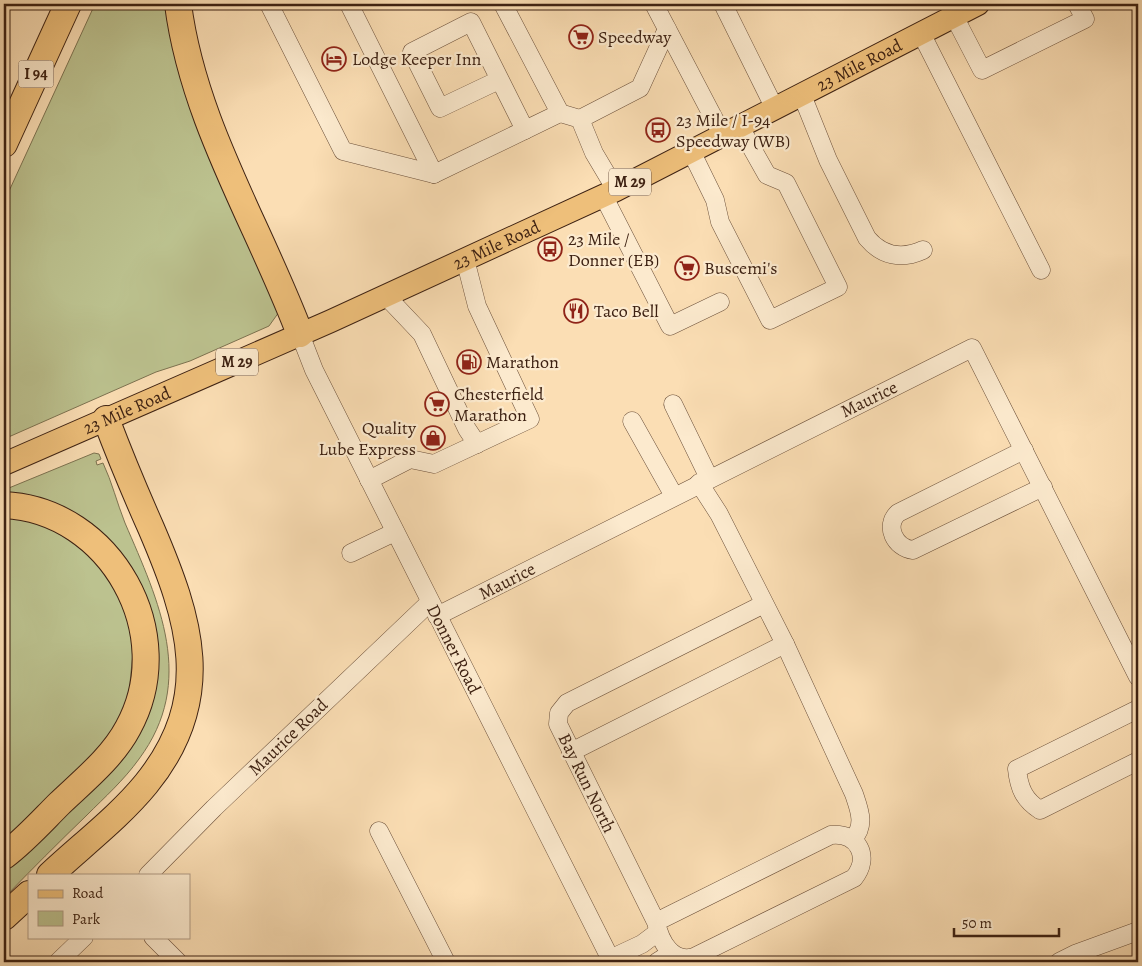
<svg xmlns="http://www.w3.org/2000/svg" width="1142" height="966" font-family="Alegreya,serif">
<style>
.green{fill:#bcc28f;stroke:#7c7250}
.lines{fill:none;stroke-linecap:round;stroke-linejoin:round}
.minor-casing{stroke:#6c503a;stroke-width:19}
.major-casing{stroke:#3d2112;stroke-width:24}
.highway-casing{stroke:#3d2112;stroke-width:28}
.minor{stroke:#fceace;stroke-width:18}
.major{stroke:#eebf7a;stroke-width:22}
.highway{stroke:#eebf7a;stroke-width:26}
.labels{text-anchor:middle;dominant-baseline:central;stroke-width:4.5;stroke-linejoin:round;paint-order:stroke}
.shield{fill:#fceace;stroke:#765d4a;stroke-width:1}
.shield-label{font-size:16px;font-weight:bold;fill:#3d2112}
.poi-label{font-size:18px;fill:#3d2112;stroke:#fceace;text-anchor:start}
.street-label{font-size:18px;fill:#3d2112;stroke:#fceace}
</style>
<rect width="100%" height="100%" fill="#fbdeb4"/>
<filter id="stains"><feTurbulence type="fractalNoise" baseFrequency=".004" numOctaves="4"/><feColorMatrix values="0 0 0 0 .2 0 0 0 0 .09 0 0 0 0 .02 0 0 0 .5 -.17"/></filter>
<radialGradient id="worn" r=".72"><stop offset=".6" stop-color="#630" stop-opacity="0"/><stop offset="1" stop-color="#630" stop-opacity=".3"/></radialGradient>
<!-- green -->
<g class="green">
<polygon points="95,4 168,4 279,312 269,326 190,361 156,372 4,439 4,202"/>
<path d="M94 453 99 454 101 459 96 461 97 465 103 463C112 482 117 503 125 523 159 602 197 681 139 759 124 780 105 797 87 815 59 842 31 870 4 898V865L133 732 134 582 4 490Z"/>
<polygon points="4,516 35,521 85,548 119,588 134,642 128,703 110,737 4,844"/>
</g>
<g class="lines">
<!-- minor casing -->
<g class="minor-casing">
<g id="minor">
<polyline points="269,4 343,151 434,174 560,113"/>
<polyline points="349,4 434,174"/>
<polyline points="503,4 560,113 580,119 594,153 616,190"/>
<polyline points="654,4 723,136"/>
<polyline points="723,4 775,109"/>
<polyline points="954,16 982,70 1085,19 1077,4"/>
<polyline points="921,33 1041,270"/>
<polyline points="499,80 440,108 412,52 471,22 525,130"/>
<path d="M802 95 828 160 867 238C882 256 901 260 923 250"/>
<polyline points="580,119 640,88 667,29"/>
<polyline points="691,151 715,200 720,222 770,320 838,287 786,183 767,175 740,127"/>
<polyline points="603,195 670,326 720,302"/>
<polyline points="386,296 422,334 467,429 477,444"/>
<polyline points="300,334 314,370 612,962"/>
<polyline points="673,404 709,478"/>
<polyline points="632,421 674,496"/>
<path d="M1024 450 898 513C884 526 895 548 913 550L1043 487"/>
<polyline points="369,480 410,459 434,464 530,419 477,306 465,259"/>
<path d="M699 483 719 514 785 644 854 794C859 809 866 825 853 839"/>
<polyline points="351,553 395,532"/>
<polyline points="437,616 972,348 1138,677"/>
<path d="M1138 709 1017 769C1019 788 1024 800 1040 810L1138 761"/>
<polyline points="571,752 785,644"/>
<polyline points="379,831 446,962"/>
<polyline points="148,875 214,808 430,602"/>
<path d="M656 922 831 835C858 832 871 857 854 878L694 957C672 964 660 941 656 922L558 724 559 713 567 703 764 604"/>
<polyline points="153,937 178,962"/>
<polyline points="610,959 642,944 658,932"/>
<polyline points="58,962 84,937"/>
<polyline points="657,962 671,953"/>
<polyline points="1059,962 1075,954 1138,931"/>
</g>
</g>
<!-- major casing -->
<g class="major-casing">
<g id="major">
<path id="s1" d="M4 464 331 321 616 190 978 4"/>
</g>
</g>
<!-- highway casing -->
<g class="highway-casing">
<g id="highway">
<path d="M178 4C193 122 259 225 300 334"/>
<polyline points="4,144 68,4"/>
<path d="M4 505C111 510 180 634 128 728 112 758 83 781 59 804 41 822 24 841 4 856"/>
<path d="M50 875C82 845 119 817 146 784 216 698 190 619 151 528 135 492 120 456 106 419"/>
<polyline points="4,917 29,894"/>
</g>
</g>
<!-- minor -->
<use href="#minor" class="minor"/>
<!-- major -->
<use href="#major" class="major"/>
<!-- highway -->
<use href="#highway" class="highway"/>
</g>
<!-- icons -->
<defs>
<g id="supermarket-ring" transform="scale(1.25)"><circle r="9.5" fill="#fceace" stroke="#8f2418" stroke-width="1.5"/><path d="M-6-5.5h2.5l.6 2H6L4.5 2H-2.5L-4.4-4H-6ZM-1.5 3.2a1.3 1.3 0 1 0 .1 0ZM3 3.2a1.3 1.3 0 1 0 .1 0Z" fill="#8f2418"/></g>
<g id="hotel-ring" transform="scale(1.25)"><circle r="9.5" fill="#fceace" stroke="#8f2418" stroke-width="1.5"/><path d="M-6-4.5h1.5V1H6V5H4.5V3h-9V5H-6ZM-4 0a1.8 1.8 0 1 1 3.6 0ZM.5 0V-2.5h3Q6-2.5 6 0Z" fill="#8f2418"/></g>
<g id="bus-ring" transform="scale(1.25)"><circle r="9.5" fill="#fceace" stroke="#8f2418" stroke-width="1.5"/><path d="M-5-6H5V4H4V6H2V4H-2V6H-4V4H-5ZM-3.5-4V0h7V-4ZM-3.5 1.2v1.5H-2V1.2ZM2 1.2v1.5H3.5V1.2Z" fill="#8f2418"/></g>
<g id="restaurant-ring" transform="scale(1.25)"><circle r="9.5" fill="#fceace" stroke="#8f2418" stroke-width="1.5"/><path d="M-5-6h1v4h1v-4h1v4h1v-4h1v5L-1.5 .5V6h-2V.5L-5-1ZM5-6V6H3V1.5H1.5Q1.5-4 5-6Z" fill="#8f2418"/></g>
<g id="fuel-ring" transform="scale(1.25)"><circle r="9.5" fill="#fceace" stroke="#8f2418" stroke-width="1.5"/><path d="M-5.5-6h7V0h2V4h1.3V-2.5L3-4.5l.8-.8L6-3V5H2.5V1h-1V6h-7ZM-4.2-4.7v3.2H.2V-4.7Z" fill="#8f2418"/></g>
<g id="shop-ring" transform="scale(1.25)"><circle r="9.5" fill="#fceace" stroke="#8f2418" stroke-width="1.5"/><path d="M-5-2.5h2.3a2.7 3.5 0 0 1 5.4 0H5L5.5 6h-11ZM-1.5-2.5h3a1.5 2.3 0 0 0-3 0Z" fill="#8f2418"/></g>
</defs>
<g fill-rule="evenodd">
<use href="#supermarket-ring" x="581" y="37"/>
<use href="#hotel-ring" x="334" y="59"/>
<use href="#bus-ring" x="658" y="130"/>
<use href="#bus-ring" x="550" y="249"/>
<use href="#supermarket-ring" x="687" y="268"/>
<use href="#restaurant-ring" x="576" y="311"/>
<use href="#fuel-ring" x="469" y="362"/>
<use href="#supermarket-ring" x="437" y="404"/>
<use href="#shop-ring" x="433" y="438"/>
</g>
<g class="labels">
<!-- shield labels -->
<g class="shield">
<rect x="18.5" y="60.5" width="35" height="27" rx="4"/>
<rect x="609" y="168.5" width="42" height="27" rx="4"/>
<rect x="216" y="348.5" width="42" height="27" rx="4"/>
</g>
<g class="shield-label">
<text x="36" y="74">I 94</text>
<text x="630" y="182">M 29</text>
<text x="237" y="362">M 29</text>
</g>
<!-- poi labels -->
<g class="poi-label">
<text x="598" y="37">Speedway</text>
<text x="352" y="59">Lodge Keeper Inn</text>
<text x="676" y="120">23 Mile / I-94<tspan x="676" dy="21">Speedway (WB)</tspan></text>
<text x="568" y="239">23 Mile /<tspan x="568" dy="21">Donner (EB)</tspan></text>
<text x="704" y="268">Buscemi's</text>
<text x="594" y="311">Taco Bell</text>
<text x="486" y="362">Marathon</text>
<text x="454" y="394">Chesterfield<tspan x="454" dy="21">Marathon</tspan></text>
<text x="416" y="428" text-anchor="end">Quality<tspan x="416" dy="21">Lube Express</tspan></text>
</g>
<!-- street labels -->
<g class="street-label">
<text stroke="none"><textPath href="#s1" startOffset="944">23 Mile Road</textPath></text>
<text stroke="none"><textPath href="#s1" startOffset="539">23 Mile Road</textPath></text>
<text transform="translate(869 399) rotate(-26)">Maurice</text>
<text stroke="none"><textPath href="#s1" startOffset="134">23 Mile Road</textPath></text>
<text transform="translate(507 581) rotate(-27)">Maurice</text>
<text transform="translate(454 649) rotate(63)">Donner Road</text>
<text transform="translate(288 737) rotate(-44)">Maurice Road</text>
<text transform="translate(587 783) rotate(64)">Bay Run North</text>
</g>
</g>
<!-- margin -->
<rect width="1142" height="966" fill="none" stroke="#fbdeb4" stroke-width="20"/>
<rect x="5" y="5" width="1132" height="956" fill="none" stroke="#3d2112" stroke-width="2.5"/>
<rect x="10" y="10" width="1122" height="946" fill="none" stroke="#3d2112"/>
<!-- legend -->
<rect x="28" y="874" width="162" height="65" fill="#fceace" stroke="#b09a83"/>
<rect x="38" y="890" width="25" height="8" fill="#eebf7a" stroke="#b09a83"/>
<text x="72" y="898" font-size="15" fill="#3d2112">Road</text>
<rect x="38" y="911" width="25" height="15" fill="#bcc28f" stroke="#b09a83"/>
<text x="72" y="924" font-size="15" fill="#3d2112">Park</text>
<!-- scale -->
<path d="M954 928v8h105v-8" fill="none" stroke="#3d2112" stroke-width="2.5"/>
<text x="962" y="928" font-size="15" fill="#3d2112" stroke="#fceace" stroke-width="4" paint-order="stroke">50 m</text>
<rect width="100%" height="100%" filter="url(#stains)"/>
<rect width="100%" height="100%" fill="url(#worn)"/>
</svg>
